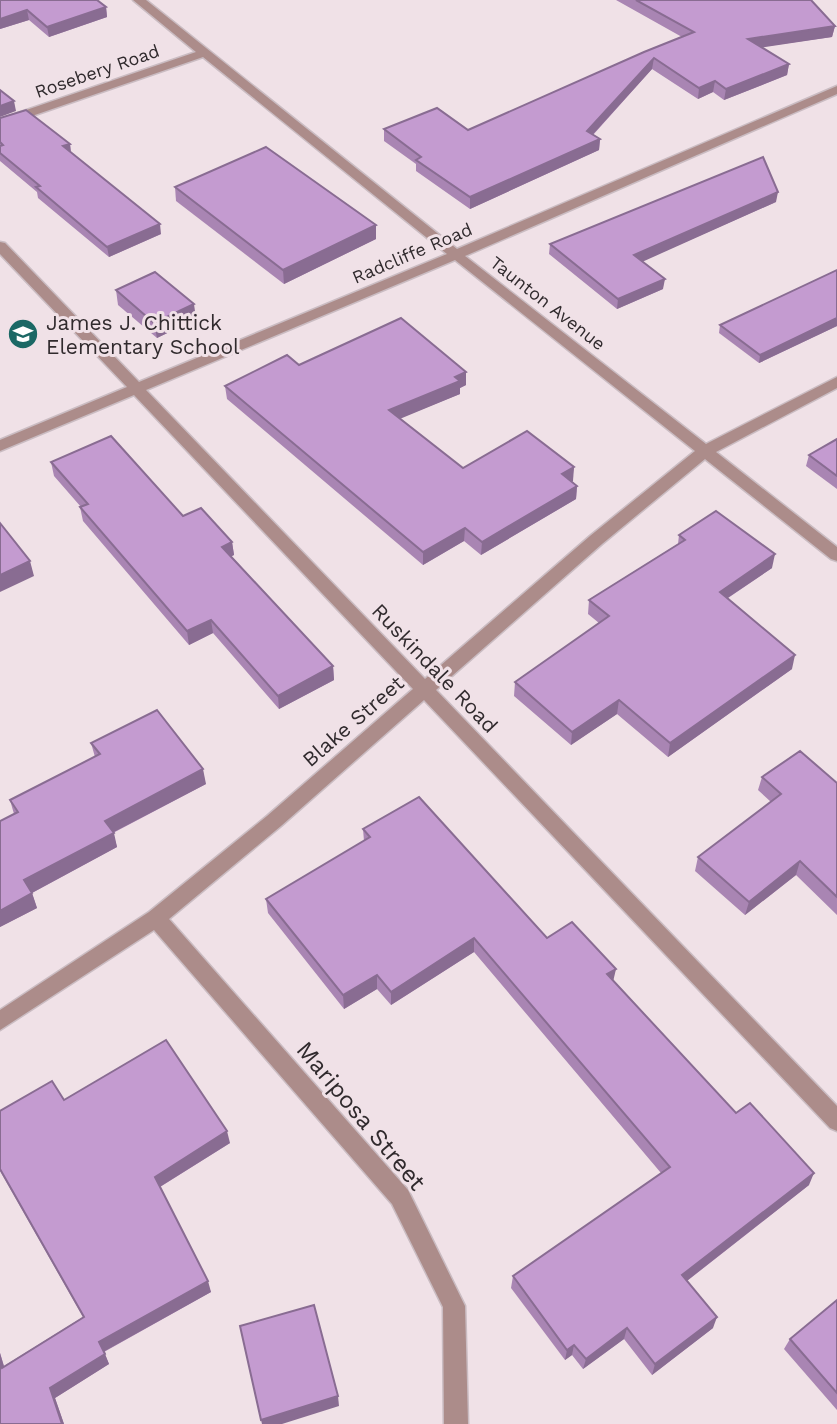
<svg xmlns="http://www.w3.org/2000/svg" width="837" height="1424" font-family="'Work Sans',sans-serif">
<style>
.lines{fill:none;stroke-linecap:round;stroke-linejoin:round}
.minor-casing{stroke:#cabcc2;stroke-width:3}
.minor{fill:#ac8c8a;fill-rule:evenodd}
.wall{fill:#a985b3}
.shaded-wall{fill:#896c92}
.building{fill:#c49bd0;stroke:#896c92;stroke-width:2}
.labels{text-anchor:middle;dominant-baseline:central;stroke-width:6;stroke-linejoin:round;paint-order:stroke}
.far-street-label{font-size:18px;fill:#302a2d;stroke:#f0e1e7}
.poi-label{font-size:21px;fill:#302a2d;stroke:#f0e1e7;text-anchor:start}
.street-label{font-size:21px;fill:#302a2d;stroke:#f0e1e7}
.near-street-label{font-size:24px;fill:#302a2d;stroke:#f0e1e7}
</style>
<rect width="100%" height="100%" fill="#f0e1e7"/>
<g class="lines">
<!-- minor casing -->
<g class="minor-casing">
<path id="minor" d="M133 0H146L457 249 837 86V94L465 256 706 444 837 377V388L716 452 837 547V561L831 559 705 459 602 544 436 690 837 1106V1131L830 1128 424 700 281 826 169 919 408 1190 465 1306 468 1424H444L443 1307 392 1204 154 930 0 1030V1010L149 912 267 816 413 689 134 395 0 451V440L127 387 0 254V242L5 243 139 382 447 254 203 57 0 127V119L196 52ZM455 260 695 451 590 536 425 679 146 390Z"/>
</g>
<!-- minor -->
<use href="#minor" class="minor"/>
</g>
<!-- wall -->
<g class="wall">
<polygon points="0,0 106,7 107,17 49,37 29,20 0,29"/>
<polygon points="616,0 811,0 835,26 832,37 761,47 789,64 787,75 724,100 713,92 698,99 652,69 593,135 600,139 599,150 470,209 416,171 416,164 384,141 384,129 468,130 682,37"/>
<polygon points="0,118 70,144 71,153 161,234 109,257 38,198 37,192 0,161"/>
<polygon points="175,187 376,239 284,284 176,201"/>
<polygon points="776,202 642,261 663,289 617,309 549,254 550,244"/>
<polygon points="837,270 837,326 759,363 719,333 720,325"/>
<polygon points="116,290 196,319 157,338 118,305"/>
<polygon points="299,365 466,385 460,388 460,394 400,418 463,468 574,467 572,481 577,486 576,499 481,555 464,541 423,565 227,399 225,386"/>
<polygon points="837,439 837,489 806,466 809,455"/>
<polygon points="51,462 183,516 232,542 234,555 231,556 333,666 334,680 279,709 213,633 189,645 83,521 80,507 81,507 54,476"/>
<polygon points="679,535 772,568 728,598 792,669 668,757 617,714 571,745 514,696 515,682 599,623 588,614 589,600 678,544"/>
<polygon points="91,743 206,784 113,833 117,847 32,893 37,908 0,927 14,814 10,800 95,757"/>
<polygon points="762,777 837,783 837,915 796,875 745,915 695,871 698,857 771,802 758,790"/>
<polygon points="363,829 547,938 614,981 736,1113 809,1185 687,1281 713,1328 652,1375 624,1339 583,1369 572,1355 565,1360 511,1288 513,1276 661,1173 474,952 391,1005 377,989 344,1009 268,913 266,899 364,841"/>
<polygon points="64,1100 230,1143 160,1187 211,1292 104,1352 109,1364 55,1398 64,1424 0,1424 0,1353 4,1366 83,1317 0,1171 0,1111"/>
<polygon points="837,1300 837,1410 784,1349 790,1339"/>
</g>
<!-- shaded-wall -->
<g class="shaded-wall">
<polygon points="106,7 107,17 49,37 47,27"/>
<polygon points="27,10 29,20 0,29 0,19"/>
<polygon points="835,26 832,37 746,50 748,39"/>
<polygon points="654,58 652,69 586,142 587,131"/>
<polygon points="789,64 787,75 724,100 726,89"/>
<polygon points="715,81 713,92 698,99 699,88"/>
<polygon points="14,101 16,111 0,117 0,106"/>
<polygon points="600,139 599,150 470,209 470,197"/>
<polygon points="70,144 71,154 63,146"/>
<polygon points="778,192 776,202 633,266 634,255"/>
<polygon points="160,224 161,234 109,257 107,247"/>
<polygon points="376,225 376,239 284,284 283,270"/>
<polygon points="665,279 663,289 617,309 618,299"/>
<polygon points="194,304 196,319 157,338 154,323"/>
<polygon points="837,318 837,326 759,363 760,355"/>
<polygon points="466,372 466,385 460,388 460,394 390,423 389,410"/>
<polygon points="574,467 573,481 561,487 562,474"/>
<polygon points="577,486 576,499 481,555 482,542"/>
<polygon points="465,528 464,541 423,565 423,552"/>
<polygon points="232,542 234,555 224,560 222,547"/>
<polygon points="775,554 772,568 717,605 720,592"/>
<polygon points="30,561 34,576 0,592 0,575"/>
<polygon points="211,620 213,633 189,645 187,631"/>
<polygon points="795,655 792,669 668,757 670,743"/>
<polygon points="333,666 334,680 279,709 278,696"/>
<polygon points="619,700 617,714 571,745 572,732"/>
<polygon points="203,769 206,784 108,835 105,821"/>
<polygon points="114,833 117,847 28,895 24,880"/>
<polygon points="800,861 796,875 745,915 749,902"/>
<polygon points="32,893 37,908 0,927 0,911"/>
<polygon points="474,938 474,952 391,1005 391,992"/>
<polygon points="616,969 613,982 607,974"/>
<polygon points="377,975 377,989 344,1009 343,995"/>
<polygon points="227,1131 230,1143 158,1188 155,1177"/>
<polygon points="814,1173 809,1185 679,1287 682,1275"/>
<polygon points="208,1281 211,1292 103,1352 99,1342"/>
<polygon points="717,1317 713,1328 652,1375 655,1364"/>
<polygon points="627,1328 624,1339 583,1369 586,1359"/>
<polygon points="574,1345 572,1355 565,1360 567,1350"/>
<polygon points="0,1353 7,1377 2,1368 0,1362"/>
<polygon points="105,1354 109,1364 55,1398 64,1424 62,1424 50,1388"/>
<polygon points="338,1396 339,1406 282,1424 262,1424 261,1420"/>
</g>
<!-- building -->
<g class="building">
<polygon points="0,0 97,0 106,7 47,27 27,10 0,19"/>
<polygon points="636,0 811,0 835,26 748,39 789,64 726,89 715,81 699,88 654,58 587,131 600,139 470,197 416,160 421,157 384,129 437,108 468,130 644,52 694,32"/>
<polygon points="0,90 14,101 0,106"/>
<polygon points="26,110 70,144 63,146 160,224 107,247 36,187 40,186 0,153 0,146 3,145 0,142 0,118"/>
<polygon points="266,147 376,225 283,270 175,187"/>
<polygon points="763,157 778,192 634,255 665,279 618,299 550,244"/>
<polygon points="837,270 837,318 760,355 720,325"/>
<polygon points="155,272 194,304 154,323 116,290"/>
<polygon points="401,318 466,372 455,377 460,381 389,410 463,468 527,431 574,467 562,474 577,486 482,542 465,528 423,552 225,386 287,355 299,365"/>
<polygon points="111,436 183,516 201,508 232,542 222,547 333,666 278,696 211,620 187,631 80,507 88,504 51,462"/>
<polygon points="837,439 837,476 809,455"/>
<polygon points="716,511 775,554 720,592 795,655 670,743 619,700 572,732 515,682 609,616 589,600 685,540 679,535"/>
<polygon points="0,523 30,561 0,575"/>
<polygon points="157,710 203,769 105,821 114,833 24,880 32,893 0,911 0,821 18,812 10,800 100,754 91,743"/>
<polygon points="800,751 837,783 837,897 800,861 749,902 698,857 781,794 762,777"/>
<polygon points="419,797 547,938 572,922 616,969 607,974 736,1113 750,1103 814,1173 682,1275 717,1317 655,1364 627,1328 586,1359 574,1345 567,1350 513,1276 670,1167 474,938 391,992 377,975 343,995 266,899 370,837 363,829"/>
<polygon points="166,1040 227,1131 155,1177 208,1281 99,1342 105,1354 50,1388 62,1424 0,1424 0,1362 2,1368 84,1317 0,1169 0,1111 52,1081 64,1100"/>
<polygon points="837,1300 837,1393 790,1339"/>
<polygon points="314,1305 338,1396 261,1420 240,1326"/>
</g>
<!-- icons -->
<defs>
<g id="school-disc" transform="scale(1.575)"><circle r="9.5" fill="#1b6865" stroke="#f0e1e7"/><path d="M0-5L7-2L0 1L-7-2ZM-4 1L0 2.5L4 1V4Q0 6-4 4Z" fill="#fff"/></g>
</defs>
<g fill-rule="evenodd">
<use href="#school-disc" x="23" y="334"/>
</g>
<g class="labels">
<!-- far-street labels -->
<g class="far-street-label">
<text transform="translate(97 71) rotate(-19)">Rosebery Road</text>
<text transform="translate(412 253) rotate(-23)">Radcliffe Road</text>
<text transform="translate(548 303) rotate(38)">Taunton Avenue</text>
</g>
<!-- poi labels -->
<g class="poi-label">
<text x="46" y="322">James J. Chittick<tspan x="46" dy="24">Elementary School</tspan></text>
</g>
<!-- street labels -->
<g class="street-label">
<text transform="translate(435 668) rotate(46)">Ruskindale Road</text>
<text transform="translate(353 721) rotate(-41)">Blake Street</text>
</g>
<!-- near-street labels -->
<g class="near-street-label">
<text transform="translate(361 1116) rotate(50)">Mariposa Street</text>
</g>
</g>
</svg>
